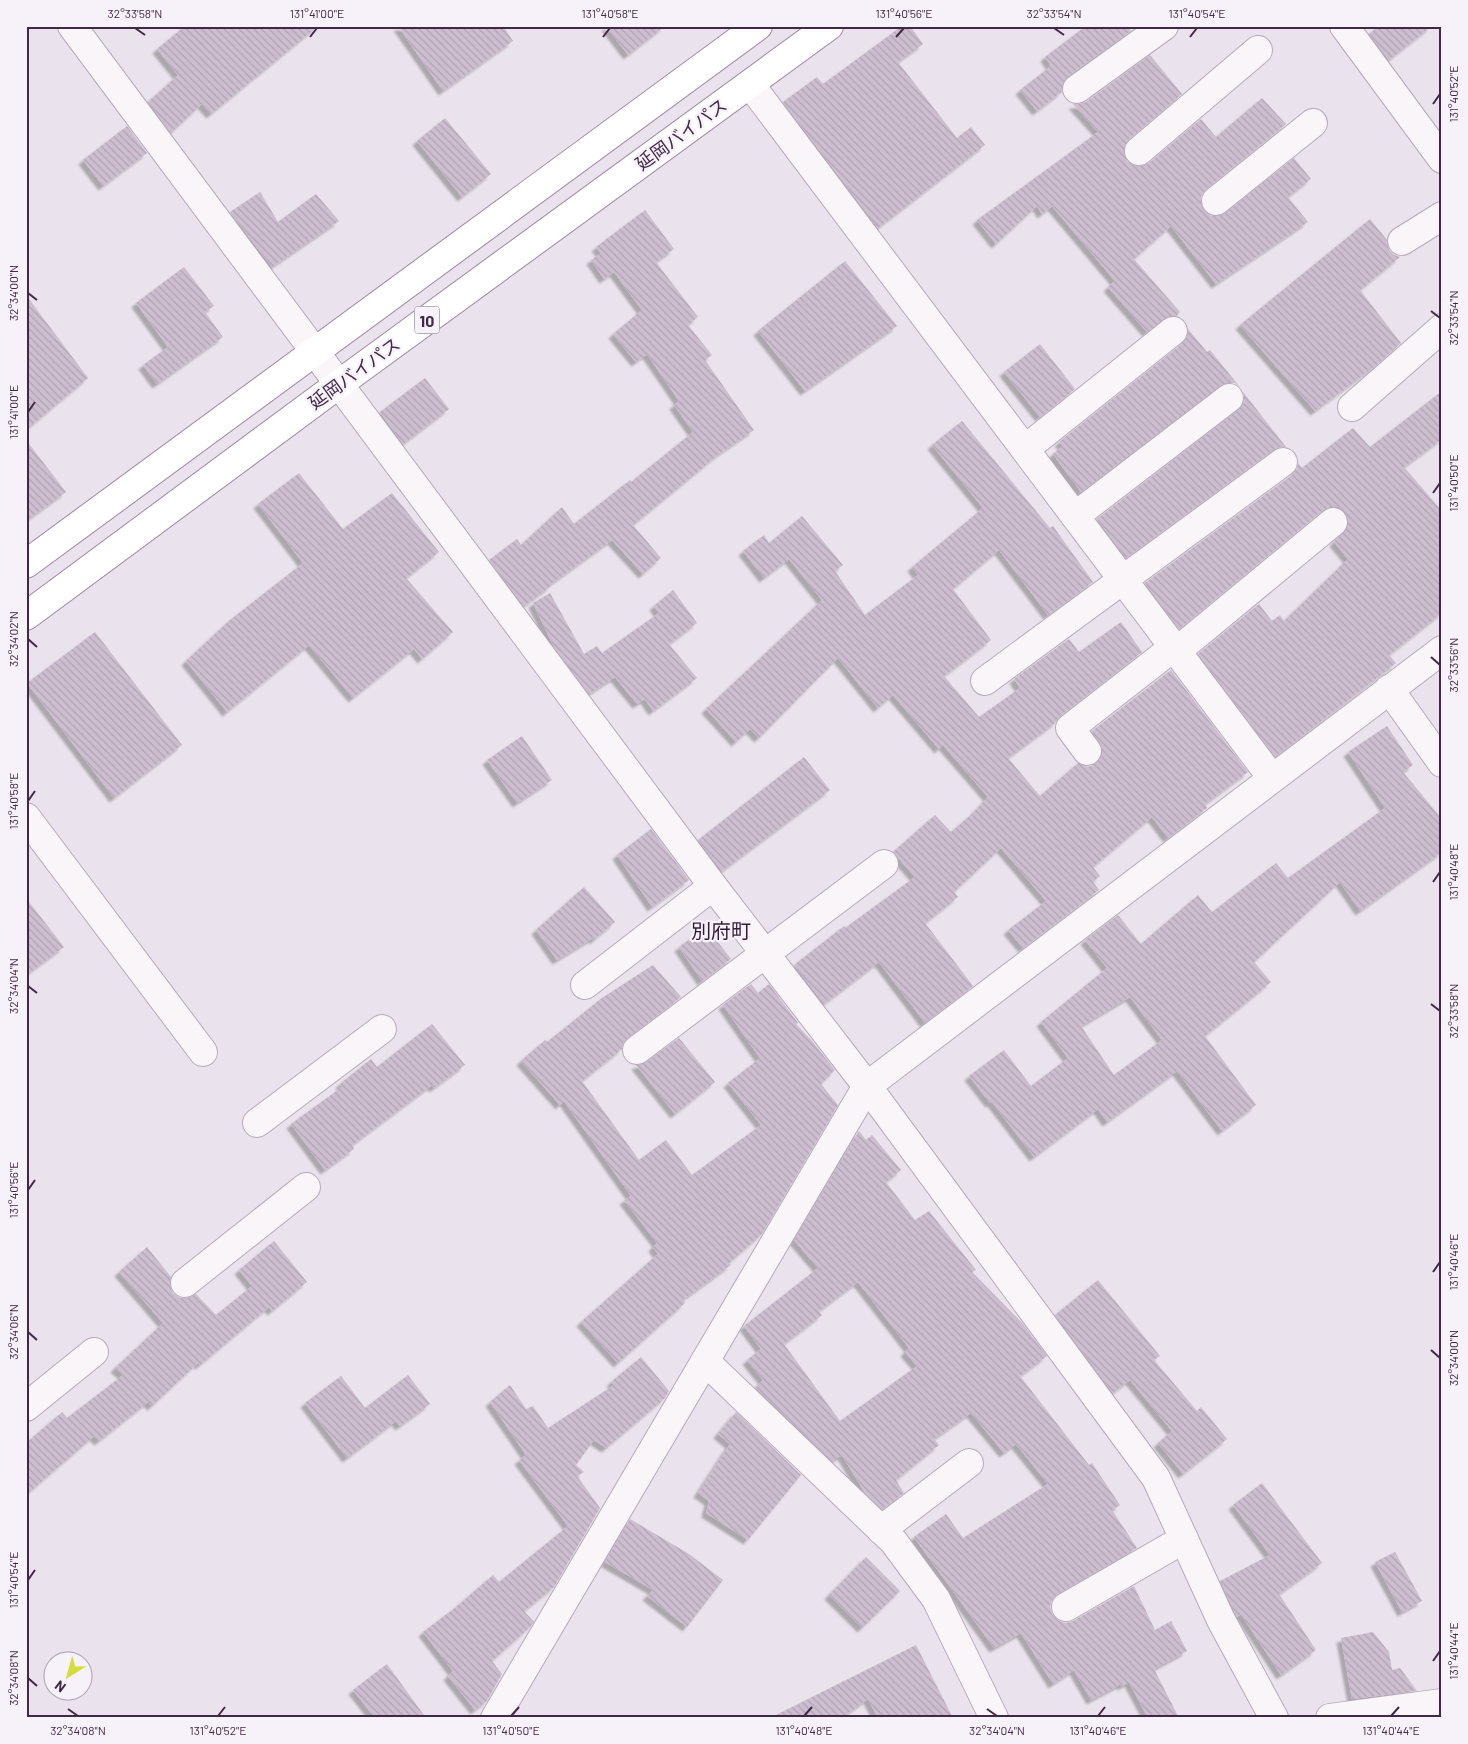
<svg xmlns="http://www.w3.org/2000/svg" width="1468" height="1744" font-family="Barlow,'Noto Sans JP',sans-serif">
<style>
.building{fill:url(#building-back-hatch);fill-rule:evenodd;filter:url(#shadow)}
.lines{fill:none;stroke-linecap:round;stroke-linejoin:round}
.minor-casing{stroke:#b7aaba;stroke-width:30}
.highway-casing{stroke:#9f87a4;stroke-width:30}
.minor{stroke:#f9f5f9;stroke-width:28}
.highway{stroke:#fff;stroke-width:28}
.ticks{fill:none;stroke:#412846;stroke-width:2}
.labels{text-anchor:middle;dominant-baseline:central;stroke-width:4.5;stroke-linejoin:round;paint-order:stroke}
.shield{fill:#f7f2f9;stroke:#78657c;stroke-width:1}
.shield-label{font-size:16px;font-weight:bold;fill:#412846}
.street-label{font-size:18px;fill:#412846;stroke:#f7f2f9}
.quarter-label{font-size:20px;fill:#331a37;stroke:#f7f2f9}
.neatline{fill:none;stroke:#412846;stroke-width:2}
.ticks-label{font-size:12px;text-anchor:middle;fill:#412846}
</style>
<defs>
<pattern id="building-back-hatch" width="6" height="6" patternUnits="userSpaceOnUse" patternTransform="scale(1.25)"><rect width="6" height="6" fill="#ccbecf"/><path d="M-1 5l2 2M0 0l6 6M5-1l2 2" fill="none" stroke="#b0a3b3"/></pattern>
<filter id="shadow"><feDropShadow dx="-4.5" dy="4.5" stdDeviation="1" flood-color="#0004"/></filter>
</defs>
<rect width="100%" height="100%" fill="#eae2ec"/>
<!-- building -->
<g class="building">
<polygon points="185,26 318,26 211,114 202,104 171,133 148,102 178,75 157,49"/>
<polygon points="398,26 503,26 513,41 443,91"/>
<polygon points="606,26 665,26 628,55"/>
<polygon points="902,26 910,26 923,44 898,62 957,138 971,127 985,145 878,228 783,102 817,77 823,84"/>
<polygon points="1086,26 1127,26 1131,31 1068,76 1063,83 1062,92 1037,111 1020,90 1051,66 1045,57"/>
<polygon points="1379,26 1432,26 1389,60 1369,34"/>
<polygon points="1150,55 1182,94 1129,139 1125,145 1124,153 1127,161 1133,165 1141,166 1149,163 1201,119 1216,137 1262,98 1286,124 1206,189 1201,196 1201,203 1204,210 1211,216 1218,216 1225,213 1294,158 1311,179 1288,197 1308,222 1216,284 1171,226 1134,259 1180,312 1177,315 1178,316 1171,316 1164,319 1147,332 1108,287 1115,281 1052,206 1042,214 1037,206 996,244 977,220 1098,132 1073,104 1079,104 1086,102"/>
<polygon points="445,118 491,174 462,197 417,141"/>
<polygon points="127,126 147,153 103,186 83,160"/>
<polygon points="260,192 278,222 316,194 339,221 272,267 230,212"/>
<polygon points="645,210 674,249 656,262 698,317 688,325 712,355 705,360 754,430 719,454 633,525 661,558 643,574 612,540 551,584 551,586 524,606 489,560 517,539 521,545 562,507 574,524 630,480 631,482 693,432 674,405 679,401 647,354 636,362 613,334 642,310 614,272 604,279 591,260 601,253 596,247"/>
<polygon points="1370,219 1387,240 1389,250 1394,255 1400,257 1360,290 1401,343 1374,367 1315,411 1240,325"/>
<polygon points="845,261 897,326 805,391 758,331"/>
<polygon points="184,267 214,306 205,312 223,337 157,384 143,365 168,347 136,303"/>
<polygon points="26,295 88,378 26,430"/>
<polygon points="1188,329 1207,352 1210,350 1239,386 1235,383 1227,383 1220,386 1081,492 1053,454 1063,446 1059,442 1183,343 1187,337"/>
<polygon points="1040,344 1075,389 1040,417 1004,372"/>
<polygon points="425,378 449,409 403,444 380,412"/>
<polygon points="1442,391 1442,439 1404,467 1442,511 1442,613 1389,655 1396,663 1275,757 1198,654 1259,604 1272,621 1280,615 1284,621 1348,559 1334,542 1347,528 1348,520 1345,512 1338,507 1330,507 1323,510 1179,629 1145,583 1292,475 1297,469 1298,463 1302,468 1353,428 1370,447"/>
<polygon points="1243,392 1286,447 1281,447 1274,449 1126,558 1097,519 1238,410 1244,404 1244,396"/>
<polygon points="962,421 1050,528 1053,526 1093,582 1048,615 999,550 953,589 991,640 944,676 979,717 1020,688 1014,679 1069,639 1079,652 1121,622 1142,652 1060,716 1055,723 1008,758 1040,796 1078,763 1088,767 1097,763 1101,757 1102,749 1092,731 1171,670 1248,772 1205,804 1207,808 1168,838 1152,817 1093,867 1100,876 1093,882 1099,890 1023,948 1008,930 1046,901 1001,848 954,892 958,897 925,923 973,986 925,1023 879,962 824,1004 794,965 844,926 845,928 915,877 893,852 935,815 951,832 973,813 988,797 943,745 939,749 893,695 878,708 838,658 759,738 750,729 736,742 706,709 822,600 789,559 764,578 743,551 764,535 769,543 802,516 843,565 835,571 865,615 918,575 912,567 983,508 932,445"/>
<polygon points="26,440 66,492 26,521"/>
<polygon points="299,473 343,529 392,493 439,552 406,578 453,632 422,659 414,649 353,698 309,645 227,712 186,661 230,620 303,563 258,504"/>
<polygon points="673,590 697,623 669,644 697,678 653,711 645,699 637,704 615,677 589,694 554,647 533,603 550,593 584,654 597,646 602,653 659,613 654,606"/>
<polygon points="95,632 182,745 114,798 27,683"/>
<path d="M1387 726 1413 765 1403 772 1442 819V852L1360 911 1340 882 1254 962 1271 982 1205 1036 1256 1105 1222 1131 1177 1071 1107 1122 1098 1109 1034 1157 992 1102 990 1103 969 1076 1004 1050 1031 1086 1068 1058 1041 1022 1107 968 1085 940 1118 915 1141 944 1198 895 1212 912 1276 863 1288 878 1385 808 1348 752ZM1130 997 1162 1040 1114 1075 1081 1026Z"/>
<polygon points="522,736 552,780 517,803 487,760"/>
<polygon points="804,757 830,790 722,871 698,840"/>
<polygon points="651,829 689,880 652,907 617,855"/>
<polygon points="584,887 615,922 594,940 593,938 557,960 536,930"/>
<polygon points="26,898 64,947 26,975"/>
<polygon points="706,927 731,959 702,981 679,947"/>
<polygon points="653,965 681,997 628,1038 623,1043 622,1049 582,1081 639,1160 666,1140 692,1175 761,1125 728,1083 760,1058 723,1005 751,984 758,993 769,984 798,1023 796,1024 812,1041 835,1070 821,1084 838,1105 762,1234 729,1263 731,1265 683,1300 685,1303 618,1363 581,1322 658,1254 653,1247 657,1243 624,1200 631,1196 564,1101 560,1105 521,1061 545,1040 547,1042 602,998"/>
<polygon points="432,1024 465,1065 434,1088 432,1085 352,1145 354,1149 325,1170 291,1124 342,1087 340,1084 371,1059 377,1067"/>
<polygon points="679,1038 715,1082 675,1114 636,1065 646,1062"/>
<path d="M859 1131 866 1140 872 1135 901 1170 886 1182 915 1220 929 1211 976 1270 972 1272 1023 1324 1047 1356 1020 1376 1089 1465 1092 1463 1120 1505 1112 1510 1137 1548 1058 1594 1052 1600 1050 1606 1052 1614 1059 1621 1066 1623 1073 1621 1134 1586 1155 1630 1171 1621 1187 1651 1154 1669 1179 1718H1148L1129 1682 1122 1686 1121 1684 1091 1700 1074 1670 1053 1684 1021 1633 994 1648 914 1537 946 1514 963 1538 1048 1484 1016 1444 1004 1453 971 1413 934 1439 939 1445 896 1480 904 1493 882 1509 865 1493 842 1455 832 1461 756 1388 763 1380 747 1360 761 1349 744 1326 818 1268 794 1240ZM858 1282 909 1348 905 1352 917 1366 840 1421 784 1344 822 1315 819 1311Z"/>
<polygon points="274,1241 307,1282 272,1311 269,1307 200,1365 198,1363 152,1406 148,1402 99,1441 94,1436 26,1495 26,1443 62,1412 67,1418 123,1375 115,1368 163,1323 119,1272 147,1247 171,1277 170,1285 173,1293 180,1298 187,1298 196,1294 216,1315 252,1286 239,1270"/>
<polygon points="1098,1280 1160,1356 1154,1360 1197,1411 1201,1407 1227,1439 1183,1474 1158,1443 1172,1431 1130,1380 1113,1393 1055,1315"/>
<polygon points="641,1357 669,1391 665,1398 606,1448 594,1440 576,1465 584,1472 577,1476 600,1508 554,1587 524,1611 534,1622 531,1626 492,1661 502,1674 487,1701 475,1710 448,1676 453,1671 423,1632 456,1607 493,1575 499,1582 568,1526 519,1460 526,1455 490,1402 510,1385 526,1409 533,1406 548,1428 614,1385 611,1382"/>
<polygon points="408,1375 430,1404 400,1426 396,1421 347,1458 305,1403 341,1376 365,1408"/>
<polygon points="736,1412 801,1475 748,1540 706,1513 709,1501 698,1493 730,1444 718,1434"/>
<polygon points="1262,1483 1322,1563 1279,1594 1316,1650 1281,1675 1241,1614 1237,1617 1220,1581 1270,1555 1233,1505"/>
<polygon points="630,1519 689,1554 723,1580 687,1627 647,1596 653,1590 605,1562"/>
<polygon points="1395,1552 1422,1601 1402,1612 1375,1562"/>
<polygon points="866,1557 900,1591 862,1628 829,1595"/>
<polygon points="1373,1632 1389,1652 1392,1670 1400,1668 1417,1691 1352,1699 1341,1638"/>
<polygon points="916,1645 953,1718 878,1718 868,1699 841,1718 770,1718"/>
<polygon points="387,1664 426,1718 375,1718 353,1690"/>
</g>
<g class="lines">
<!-- minor casing -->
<g class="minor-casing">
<g id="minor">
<polyline points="72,26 713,886 867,1086 1156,1478 1221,1620 1274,1718"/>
<polyline points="1344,26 1442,159"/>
<polyline points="750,84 1272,778"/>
<polyline points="1077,89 1164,26"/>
<polyline points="1139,151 1258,50"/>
<polyline points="1216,201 1313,123"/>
<polyline points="1402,241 1442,216"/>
<polyline points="1352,407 1442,328"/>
<polyline points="1025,449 1173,331"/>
<polyline points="1075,516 1229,398"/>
<polyline points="1177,651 1333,522"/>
<polyline points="985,681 1283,462"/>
<polyline points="1389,689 1442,763"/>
<polyline points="1087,751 1070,728 1174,647"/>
<polyline points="26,817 203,1052"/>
<polyline points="585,985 713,886"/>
<polyline points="637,1050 884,864"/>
<polyline points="257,1123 382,1029"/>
<polyline points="185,1283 306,1187"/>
<polyline points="705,1361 894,1542 936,1599 994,1718"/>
<polyline points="26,1407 94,1352"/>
<polyline points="881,1530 969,1463"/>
<polyline points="1066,1607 1184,1539"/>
<polyline points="495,1718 867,1086 1442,650"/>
<polyline points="1330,1718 1442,1703"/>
</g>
</g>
<!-- highway casing -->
<g class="highway-casing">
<g id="highway">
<polyline points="26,564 758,26"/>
<polyline points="26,616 339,384 829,26"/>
</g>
</g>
<!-- minor -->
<use href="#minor" class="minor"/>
<!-- highway -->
<use href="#highway" class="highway"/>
</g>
<!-- ticks -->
<path class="ticks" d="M135 28 145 35M1054 28 1064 35M310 37 317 28M603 37 610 28M896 37 904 28M1190 37 1197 28M1433 104 1440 94M28 293 37 300M1431 311 1440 318M28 412 35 402M1433 493 1440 483M28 639 37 647M1431 657 1440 665M28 801 35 791M1433 882 1440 872M28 986 37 993M1431 1004 1440 1011M28 1190 35 1180M1433 1272 1440 1262M28 1332 37 1340M1431 1350 1440 1358M28 1580 35 1570M1433 1661 1440 1651M28 1678 37 1686M68 1709 78 1716M987 1709 997 1716M218 1716 225 1707M511 1716 519 1707M804 1716 812 1707M1098 1716 1105 1707M1391 1716 1399 1707"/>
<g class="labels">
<!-- shield labels -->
<rect class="shield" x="414.5" y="306.5" width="25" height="27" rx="4"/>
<g class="shield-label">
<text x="427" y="320">10</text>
</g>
<!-- street labels -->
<g class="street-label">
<text transform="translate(681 134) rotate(-36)">延岡バイパス</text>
<text transform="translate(354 373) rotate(-36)">延岡バイパス</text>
</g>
<!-- quarter labels -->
<g class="quarter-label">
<text x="721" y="930">別府町</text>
</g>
</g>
<!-- border -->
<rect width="1468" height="1744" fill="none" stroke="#f7f2f9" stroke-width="55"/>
<!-- north arrow -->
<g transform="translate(68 1676) rotate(217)"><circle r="24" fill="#f7f2f9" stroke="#aea1b1"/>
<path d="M0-4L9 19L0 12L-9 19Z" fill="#d4dd3b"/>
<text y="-8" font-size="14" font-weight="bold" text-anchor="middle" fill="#412846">N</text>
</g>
<rect x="28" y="28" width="1412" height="1688" class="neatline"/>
<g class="ticks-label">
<text x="135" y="18">32°33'58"N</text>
<text x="317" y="18">131°41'00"E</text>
<text x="610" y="18">131°40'58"E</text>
<text x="904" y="18">131°40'56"E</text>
<text x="1054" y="18">32°33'54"N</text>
<text x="1197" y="18">131°40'54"E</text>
<text transform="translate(1454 94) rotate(-90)" y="4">131°40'52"E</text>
<text transform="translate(14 293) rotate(-90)" y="4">32°34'00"N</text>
<text transform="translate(1454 318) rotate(-90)" y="4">32°33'54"N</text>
<text transform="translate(14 412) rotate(-90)" y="4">131°41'00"E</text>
<text transform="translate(1454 483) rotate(-90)" y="4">131°40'50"E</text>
<text transform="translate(14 639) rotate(-90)" y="4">32°34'02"N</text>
<text transform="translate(1454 665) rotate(-90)" y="4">32°33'56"N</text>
<text transform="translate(14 801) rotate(-90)" y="4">131°40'58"E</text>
<text transform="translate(1454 872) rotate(-90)" y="4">131°40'48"E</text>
<text transform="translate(14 986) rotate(-90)" y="4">32°34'04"N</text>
<text transform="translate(1454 1011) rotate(-90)" y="4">32°33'58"N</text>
<text transform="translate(14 1190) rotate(-90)" y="4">131°40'56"E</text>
<text transform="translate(1454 1262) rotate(-90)" y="4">131°40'46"E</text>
<text transform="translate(14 1332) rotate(-90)" y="4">32°34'06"N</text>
<text transform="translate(1454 1358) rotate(-90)" y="4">32°34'00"N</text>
<text transform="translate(14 1580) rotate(-90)" y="4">131°40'54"E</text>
<text transform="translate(1454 1651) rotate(-90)" y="4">131°40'44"E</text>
<text transform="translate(14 1678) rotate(-90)" y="4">32°34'08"N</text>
<text x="78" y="1735">32°34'08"N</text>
<text x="218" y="1735">131°40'52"E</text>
<text x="511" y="1735">131°40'50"E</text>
<text x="804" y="1735">131°40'48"E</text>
<text x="997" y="1735">32°34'04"N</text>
<text x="1098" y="1735">131°40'46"E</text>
<text x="1391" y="1735">131°40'44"E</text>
</g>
</svg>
